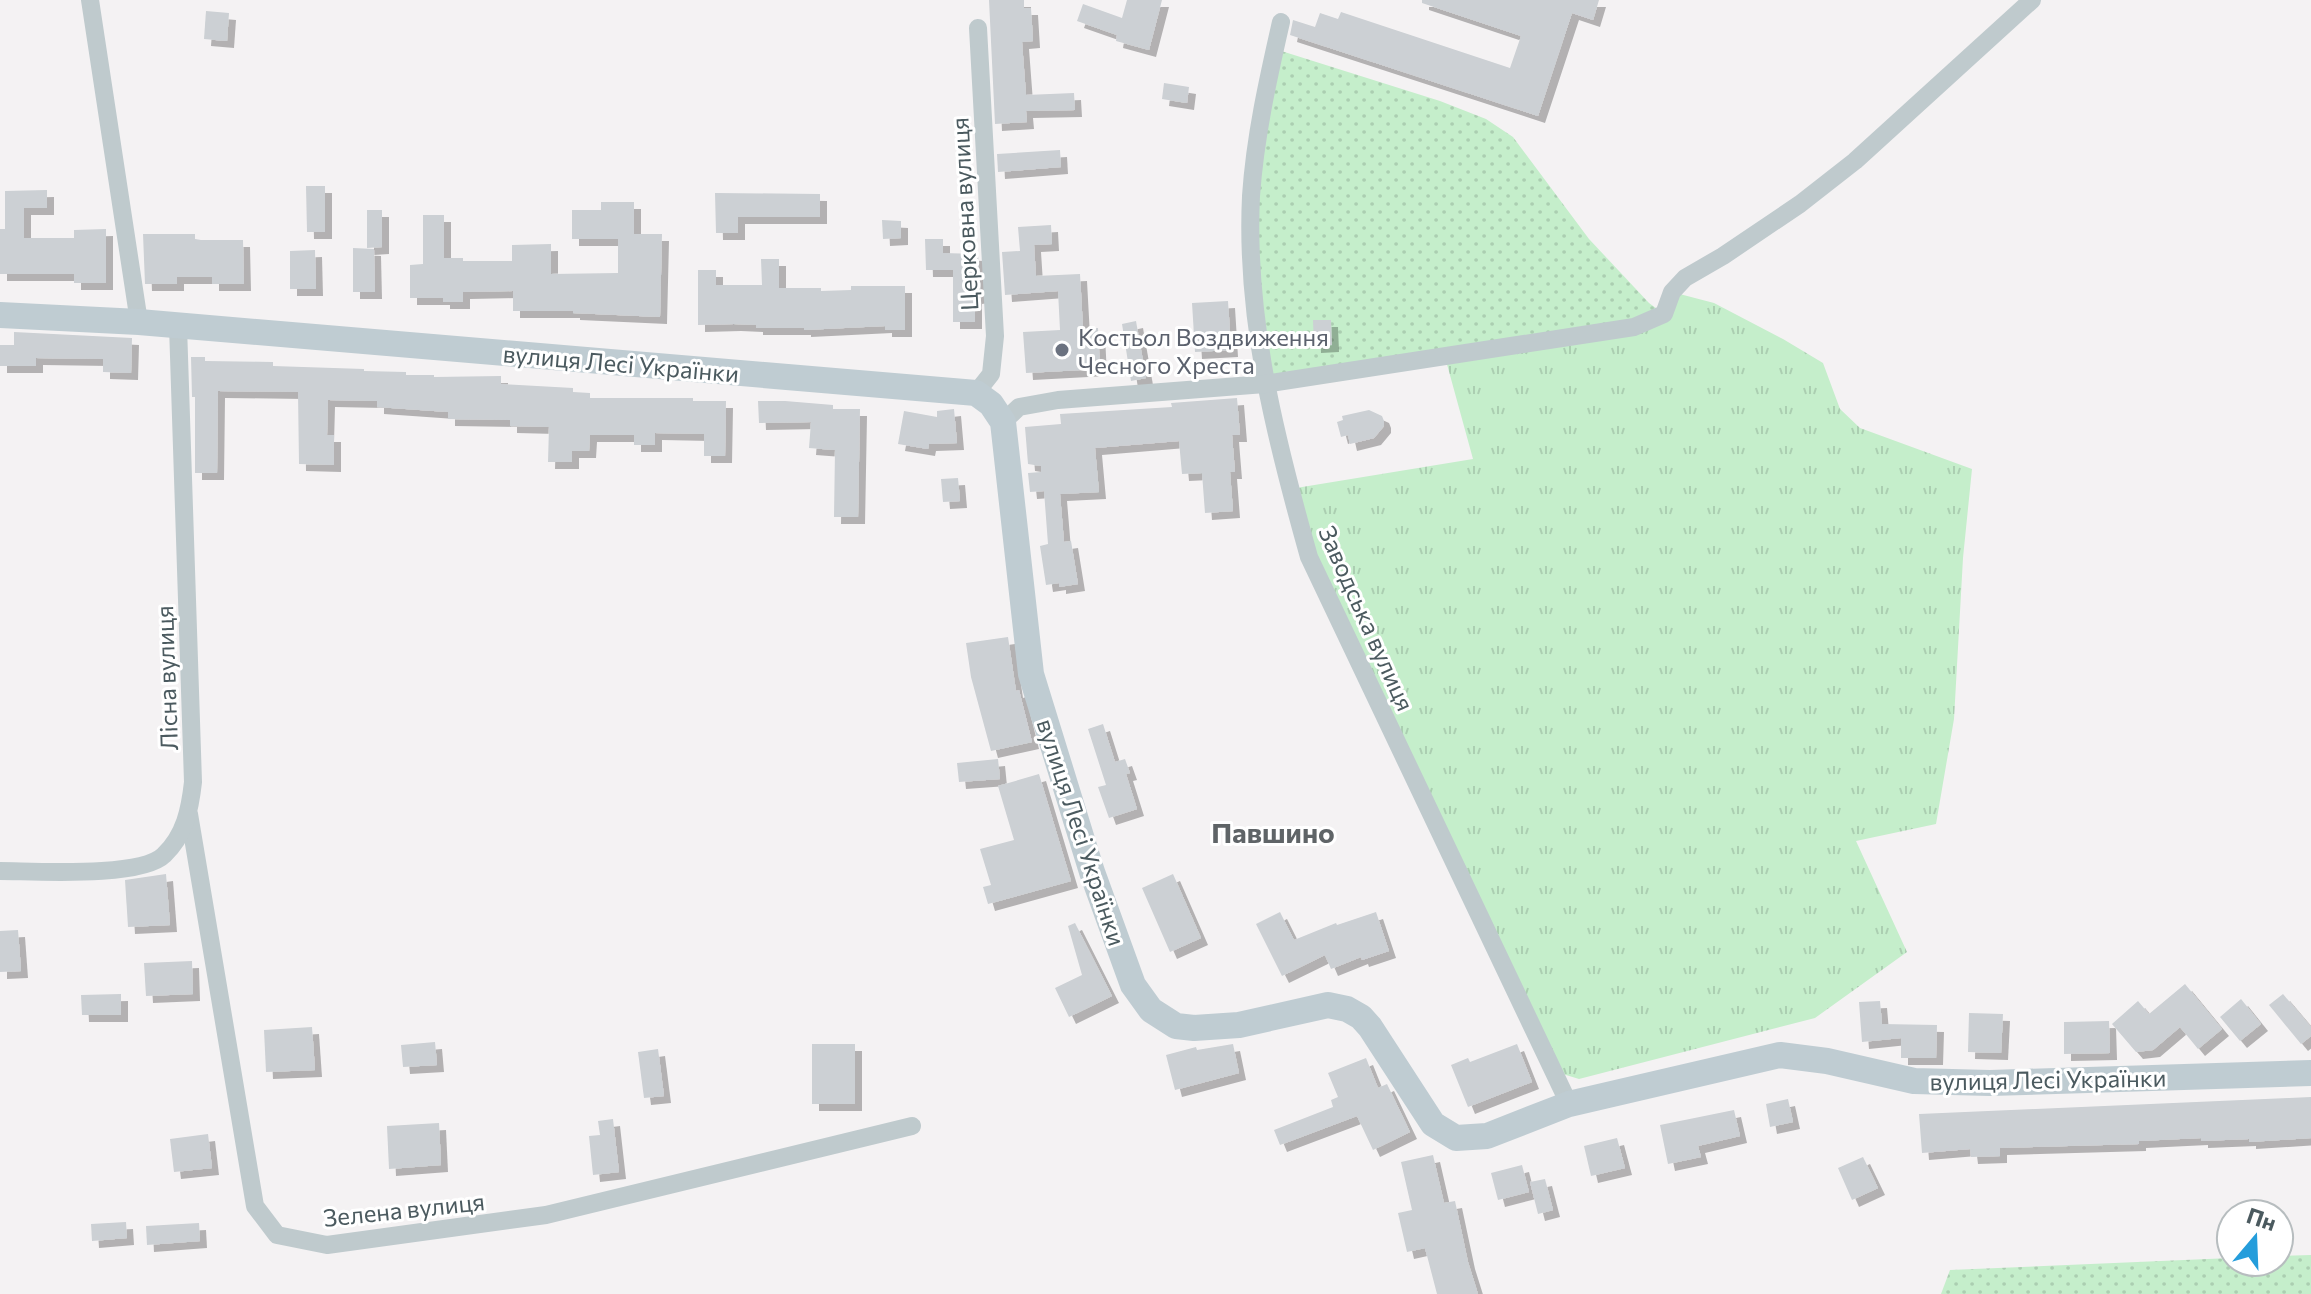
<svg xmlns="http://www.w3.org/2000/svg" width="2311" height="1294" font-family="Commissioner,sans-serif">
<style>
.grass{fill:url(#grass-dots)}
.park{fill:url(#park-tufts)}
.building{fill:#ccd0d4;filter:url(#shadow)}
.lines{fill:none;stroke-linecap:round;stroke-linejoin:round}
.street{stroke:#bfcacd;stroke-width:18}
.secondary{stroke:#bfccd2;stroke-width:26}
.worship-dot{fill:#6b7280;stroke:#fff;stroke-width:3}
.labels{text-anchor:middle;dominant-baseline:central;stroke-width:6;stroke-linejoin:round;paint-order:stroke}
.street-label{font-size:24px;fill:#4b5a5f;stroke:#fff}
.worship-label{font-size:24px;fill:#5b616d;stroke:#fff;text-anchor:start}
.quarter-label{font-size:28px;font-weight:bold;fill:#5f6467;stroke:#fff}
</style>
<defs>
<pattern id="grass-dots" width="8" height="8" patternUnits="userSpaceOnUse" patternTransform="scale(2)"><rect width="8" height="8" fill="#c5eecb"/><path d="M2 2h.1M6 6h.1" fill="none" stroke="#abceb1" stroke-width="1.8" stroke-linecap="round"/></pattern>
<pattern id="park-tufts" width="24" height="20" patternUnits="userSpaceOnUse" patternTransform="scale(2)"><rect width="24" height="20" fill="#c5eecb"/><path d="M3 7l-1-3M5 7V3M7 7l1-3M15 17l-1-3M17 17v-4M19 17l1-3" fill="none" stroke="#abceb1"/></pattern>
<filter id="shadow"><feDropShadow dx="7" dy="7" stdDeviation="0" flood-color="#0004"/></filter>
</defs>
<rect width="100%" height="100%" fill="#f4f2f3"/>
<!-- grass -->
<g class="grass">
<polygon points="1275,49 1440,101 1486,119 1513,137 1589,239 1649,303 1664,314 1265,384 1251,197"/>
<polygon points="2311,1255 2311,1294 1941,1294 1950,1270 2231,1258 2231,1262 2279,1262 2279,1256"/>
</g>
<!-- park -->
<polygon class="park" points="1672,292 1714,303 1783,339 1823,363 1840,409 1860,428 1972,469 1963,558 1954,719 1936,824 1856,841 1907,952 1815,1018 1579,1079 1553,1071 1343,632 1290,489 1473,459 1445,357 1664,314"/>
<!-- building -->
<g class="building">
<polygon points="989,0 1024,0 1024,8 1031,8 1033,41 1022,42 1026,95 1074,93 1075,110 1026,111 1027,122 995,124"/>
<polygon points="1127,0 1162,0 1149,50 1116,41 1117,35 1077,21 1083,4 1122,18"/>
<polygon points="1422,0 1599,0 1593,20 1572,13 1538,116 1290,35 1293,20 1315,27 1320,13 1338,19 1341,12 1510,68 1521,36 1422,3"/>
<polygon points="206,11 229,13 227,41 204,39"/>
<polygon points="1164,83 1189,87 1187,103 1162,99"/>
<polygon points="1060,150 1061,167 998,172 997,154"/>
<polygon points="306,186 325,186 325,232 307,232"/>
<polygon points="47,190 47,208 24,208 24,238 74,238 74,230 106,229 106,283 74,283 74,274 0,274 0,229 5,229 5,191"/>
<polygon points="715,193 820,194 820,217 738,217 738,233 716,233"/>
<polygon points="601,202 634,202 634,234 662,234 660,317 573,313 573,311 513,311 513,291 463,292 463,302 443,302 443,298 410,298 410,265 423,264 423,215 444,215 444,258 463,258 463,261 512,261 512,245 551,244 551,274 618,273 618,239 572,239 572,210 601,210"/>
<polygon points="367,210 382,210 382,247 367,248"/>
<polygon points="882,220 901,221 901,238 883,239"/>
<polygon points="1051,225 1052,244 1034,245 1036,276 1080,274 1083,329 1098,328 1100,369 1026,373 1023,332 1060,330 1058,291 1005,295 1002,252 1020,251 1018,227"/>
<polygon points="143,234 195,234 195,239 201,240 243,240 244,284 212,284 212,277 177,277 177,284 145,284"/>
<polygon points="925,239 943,239 943,253 978,254 981,296 975,297 975,322 953,322 953,270 926,270"/>
<polygon points="353,248 374,249 375,292 353,292"/>
<polygon points="315,250 316,289 290,289 290,251"/>
<polygon points="761,259 779,259 779,288 821,288 821,291 851,290 851,286 905,286 905,330 885,330 885,326 804,330 804,328 756,328 756,325 734,324 698,325 698,270 716,270 716,285 762,285"/>
<polygon points="1228,301 1231,350 1195,352 1192,303"/>
<polygon points="1313,320 1331,320 1332,345 1314,346"/>
<polygon points="1136,321 1146,378 1131,381 1122,324"/>
<polygon points="14,332 132,338 131,373 103,372 103,359 36,358 36,366 0,366 0,345 14,345"/>
<polygon points="191,357 205,357 205,361 273,362 273,366 364,369 364,371 406,372 406,375 434,375 434,377 501,376 501,384 573,388 573,392 590,393 590,398 693,398 693,401 726,401 725,456 704,456 704,434 655,433 655,445 634,445 634,435 590,435 589,451 572,451 572,462 548,462 549,427 510,426 510,420 448,419 448,412 377,407 377,401 328,400 327,435 334,435 334,465 299,464 298,392 218,391 217,473 195,473 195,397 192,397"/>
<polygon points="1237,398 1240,435 1232,435 1235,472 1230,472 1233,511 1205,513 1202,473 1182,474 1179,441 1095,448 1099,492 1060,494 1064,542 1071,541 1078,584 1059,587 1059,583 1046,585 1040,546 1048,544 1044,491 1030,492 1028,473 1041,472 1041,466 1028,464 1025,427 1061,424 1060,414 1172,407 1171,403"/>
<polygon points="758,401 785,401 833,405 833,409 860,409 858,517 834,517 835,450 809,448 811,422 759,423"/>
<polygon points="954,409 957,443 929,444 928,449 898,444 904,411 937,417 937,411"/>
<polygon points="1369,410 1382,416 1384,421 1384,426 1374,438 1350,444 1348,435 1341,437 1337,422 1343,420 1342,416"/>
<polygon points="958,478 960,501 943,502 941,479"/>
<polygon points="1008,637 1016,691 1019,690 1032,742 991,751 971,677 966,643"/>
<polygon points="1103,724 1115,762 1125,759 1130,773 1126,774 1137,809 1109,818 1098,787 1106,785 1088,729"/>
<polygon points="998,759 1000,779 959,782 957,763"/>
<polygon points="1039,774 1071,881 988,904 983,887 991,885 980,849 1014,840 998,786"/>
<polygon points="166,874 170,925 128,927 125,880"/>
<polygon points="1173,874 1201,938 1170,952 1142,888"/>
<polygon points="1280,912 1294,940 1336,923 1337,925 1376,912 1389,951 1362,960 1361,957 1331,969 1325,955 1282,976 1256,924"/>
<polygon points="1075,923 1112,996 1069,1017 1055,988 1082,975 1068,926"/>
<polygon points="18,930 21,971 0,972 0,931"/>
<polygon points="192,961 193,994 146,996 144,963"/>
<polygon points="2185,984 2222,1029 2198,1049 2180,1027 2153,1050 2136,1052 2112,1024 2138,1001 2149,1014"/>
<polygon points="121,994 121,1015 82,1015 81,995"/>
<polygon points="2283,994 2311,1027 2311,1036 2301,1044 2269,1005"/>
<polygon points="2241,999 2261,1024 2240,1041 2220,1017"/>
<polygon points="1880,1001 1882,1024 1937,1025 1936,1058 1901,1058 1901,1038 1862,1042 1859,1002"/>
<polygon points="1969,1013 2003,1014 2001,1053 1968,1052"/>
<polygon points="2109,1021 2110,1053 2064,1054 2064,1022"/>
<polygon points="312,1027 315,1070 266,1072 264,1030"/>
<polygon points="435,1042 437,1065 403,1067 401,1045"/>
<rect x="812" y="1044" width="43" height="60"/>
<polygon points="1233,1044 1239,1073 1175,1090 1166,1055 1196,1047 1197,1050"/>
<polygon points="1517,1044 1532,1082 1468,1107 1451,1065 1468,1058 1470,1062"/>
<polygon points="658,1049 664,1096 644,1098 638,1052"/>
<polygon points="1366,1058 1378,1088 1387,1084 1410,1132 1373,1150 1357,1116 1280,1145 1274,1130 1333,1107 1331,1100 1338,1097 1328,1073"/>
<polygon points="2311,1097 2311,1138 2249,1142 2249,1139 2201,1141 2201,1138 2139,1141 2139,1144 2000,1148 2000,1156 1971,1157 1970,1149 1922,1153 1919,1114"/>
<polygon points="1788,1099 1793,1122 1770,1127 1766,1104"/>
<polygon points="1734,1110 1740,1136 1698,1146 1701,1157 1668,1164 1660,1125"/>
<polygon points="613,1119 619,1172 593,1175 589,1136 600,1135 598,1121"/>
<polygon points="439,1123 441,1165 389,1169 387,1126"/>
<polygon points="208,1134 212,1168 174,1172 170,1139"/>
<polygon points="1617,1138 1625,1168 1591,1176 1584,1146"/>
<polygon points="1433,1155 1444,1203 1455,1201 1468,1262 1478,1294 1437,1294 1425,1248 1407,1252 1398,1213 1412,1210 1401,1162"/>
<polygon points="1863,1157 1878,1188 1852,1200 1838,1168"/>
<polygon points="1522,1165 1529,1192 1498,1200 1491,1173"/>
<polygon points="1545,1179 1553,1210 1538,1214 1530,1182"/>
<polygon points="126,1222 127,1238 92,1241 91,1224"/>
<polygon points="199,1223 200,1241 147,1245 146,1226"/>
</g>
<g class="lines">
<!-- street -->
<g class="street">
<polyline points="90,0 139,322"/>
<path d="M1281 22C1268 79 1255 137 1251 196 1245 320 1276 440 1309 557L1569 1104"/>
<polyline points="976,393 991,374 995,336 978,28"/>
<polyline points="1003,422 1019,407 1058,400 1265,384 1634,327 1664,314 1672,292 1685,278 1723,256 1800,204 1855,161 2032,0"/>
<polyline points="189,814 255,1206 277,1235 327,1245 546,1215 912,1126"/>
<path d="M0 871C34 871 141 878 164 855 185 835 190 809 193 782L178 326"/>
</g>
<!-- secondary -->
<polyline class="secondary" points="0,315 139,322 976,393 991,404 1003,422 1031,674 1092,872 1133,985 1151,1010 1176,1026 1194,1028 1239,1025 1328,1005 1347,1009 1361,1017 1370,1027 1433,1124 1456,1138 1487,1136 1569,1104 1780,1055 1827,1061 1914,1081 1990,1083 2311,1073"/>
</g>
<!-- markers -->
<circle class="worship-dot" cx="1062" cy="350" r="8"/>
<g class="labels">
<!-- street labels -->
<g class="street-label">
<text transform="translate(964 214) rotate(-93)">Церковна вулиця</text>
<text transform="translate(621 363) rotate(5)">вулиця Лесі Українки</text>
<text transform="translate(1367 618) rotate(66)">Заводська вулиця</text>
<text transform="translate(166 678) rotate(-92)">Лісна вулиця</text>
<text transform="translate(1082 832) rotate(72)">вулиця Лесі Українки</text>
<text transform="translate(2048 1079) rotate(-1)">вулиця Лесі Українки</text>
<text transform="translate(404 1209) rotate(-6)">Зелена вулиця</text>
</g>
<!-- worship labels -->
<g class="worship-label">
<text x="1078" y="336">Костьол Воздвиження<tspan x="1078" dy="28">Чесного Хреста</tspan></text>
</g>
<!-- quarter labels -->
<g class="quarter-label">
<text x="1273" y="832">Павшино</text>
</g>
</g>
<!-- north arrow -->
<g transform="translate(2255 1238) rotate(19)"><circle r="38" fill="#ffffff" stroke="#b7bdbf" stroke-width="2"/>
<path d="M0-6L14 30L0 20L-14 30Z" fill="#259ddb"/>
<text y="-12" font-size="22" font-weight="bold" text-anchor="middle" fill="#4b5a5f">Пн</text>
</g>
</svg>
